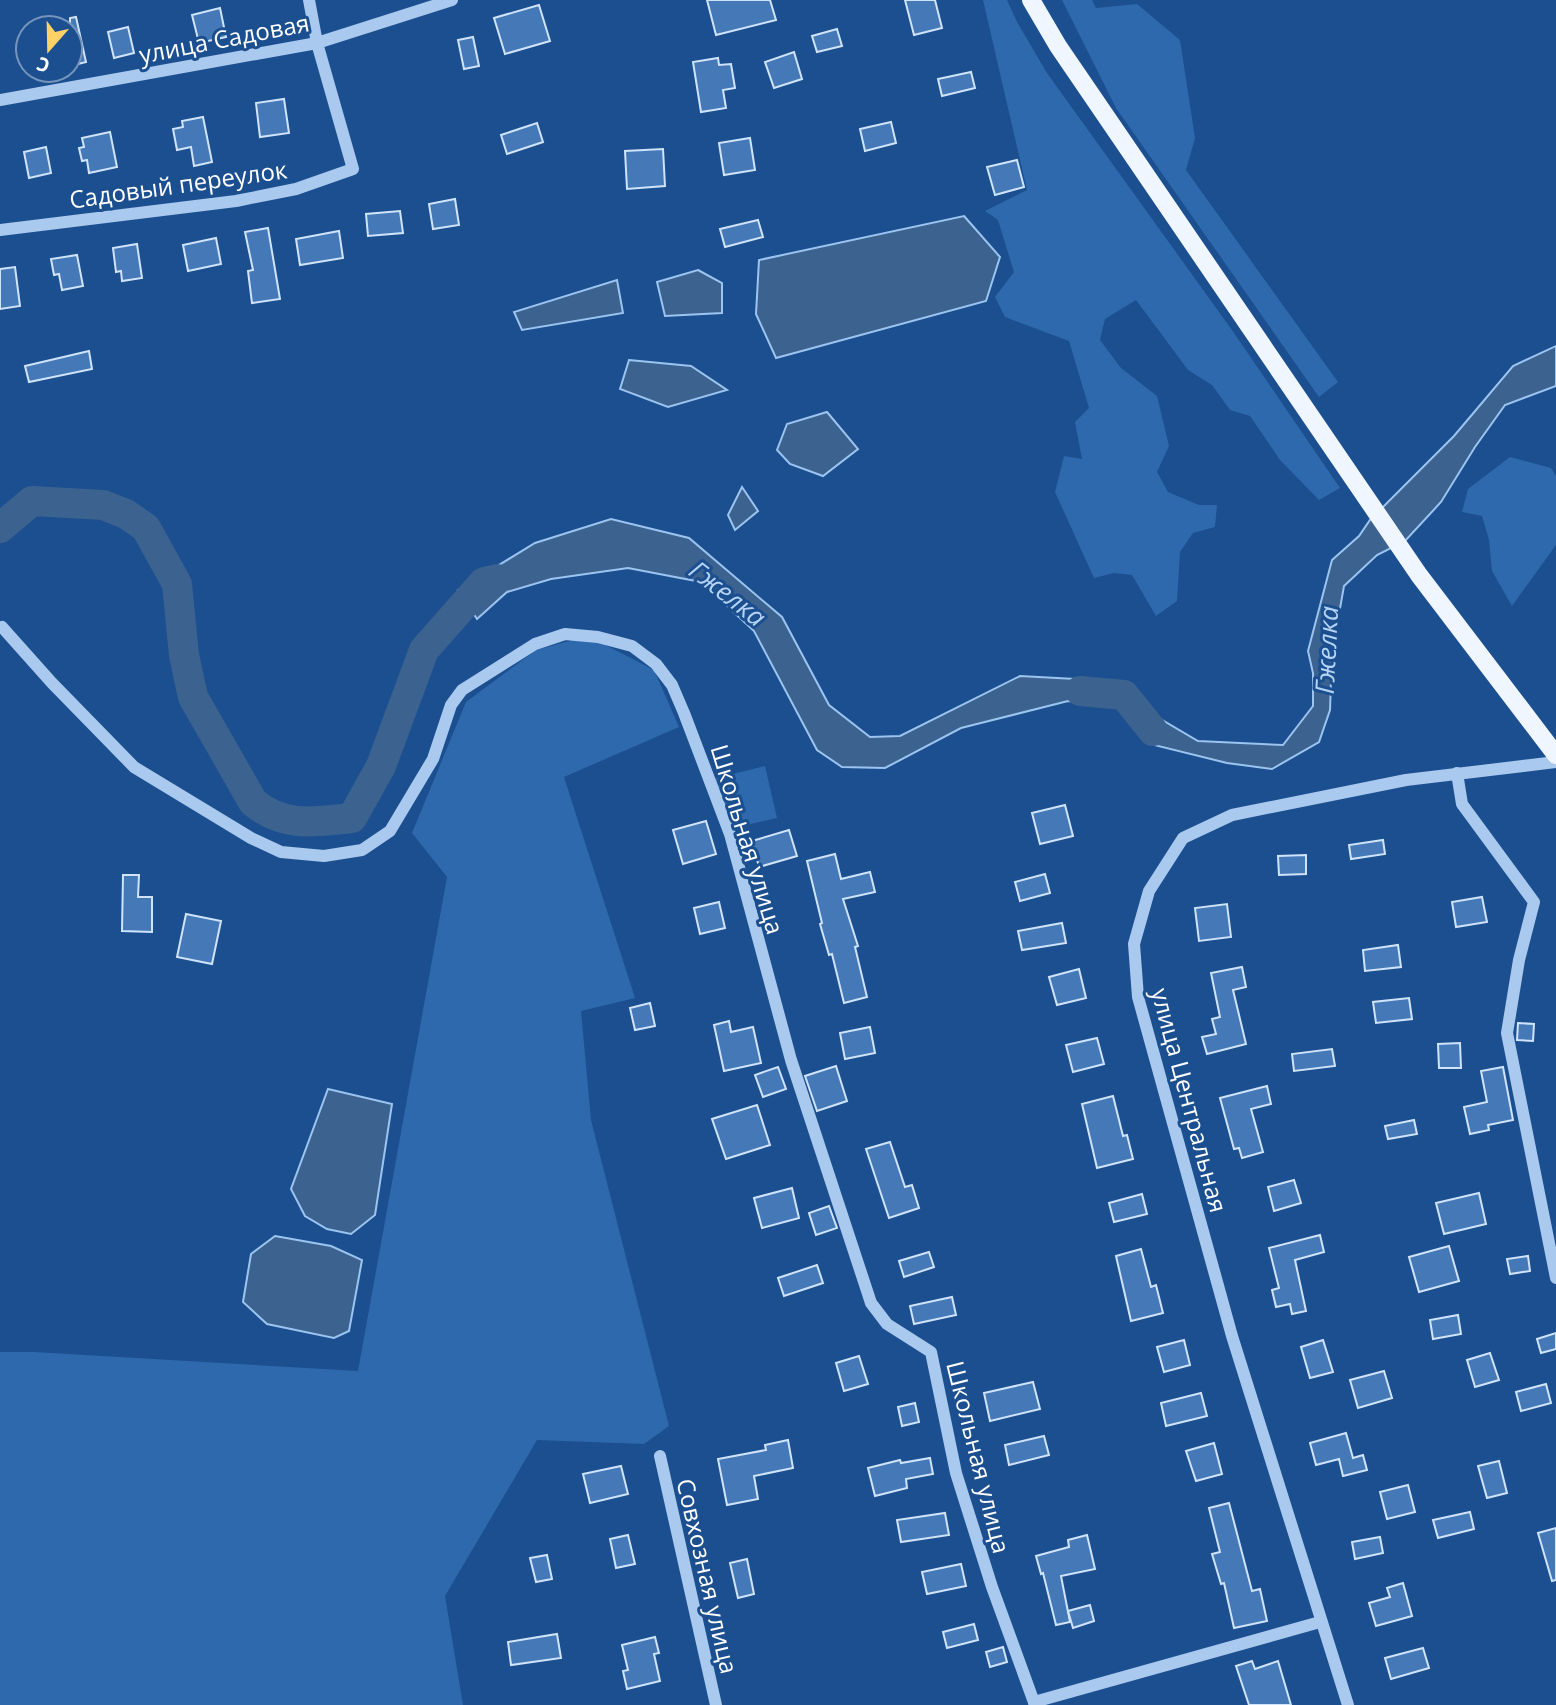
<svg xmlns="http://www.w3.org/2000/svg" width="1556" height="1705" font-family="'Open Sans',sans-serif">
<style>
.green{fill:#2e69ad}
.water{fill:#3c6290;stroke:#9cc4f0;stroke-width:2}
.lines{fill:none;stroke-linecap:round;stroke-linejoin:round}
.river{stroke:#3c6290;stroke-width:30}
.building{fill:#4478b7;stroke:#cfe3fa;stroke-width:2}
.minor{stroke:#a9c9ee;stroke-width:12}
.major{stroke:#f0f6ff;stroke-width:18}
.labels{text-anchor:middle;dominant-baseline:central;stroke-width:6;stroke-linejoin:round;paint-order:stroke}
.street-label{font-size:24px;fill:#fff;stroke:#1b4f8f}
.water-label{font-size:26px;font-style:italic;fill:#b5d3f5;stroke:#1b4f8f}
</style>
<rect width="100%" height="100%" fill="#1b4f8f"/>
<!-- green -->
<g class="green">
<polygon points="983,0 1007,0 1017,22 1047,73 1232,330 1340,488 1319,500 1280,460 1250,416 1230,410 1212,385 1188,370 1136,300 1105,319 1100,340 1121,368 1157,396 1169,446 1157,472 1168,492 1199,505 1217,505 1215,527 1193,533 1180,552 1177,601 1156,616 1132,575 1114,573 1094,578 1055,492 1064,456 1082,459 1075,422 1089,408 1069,341 1005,317 995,297 1014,272 998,220 985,211 1027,190"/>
<polygon points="1062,0 1092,0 1096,8 1137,4 1180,40 1195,138 1186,170 1338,382 1319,397 1116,108"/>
<polygon points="1510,457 1551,468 1556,476 1556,545 1512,606 1492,571 1489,540 1482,516 1462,512 1468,489"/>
<polygon points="588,636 654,670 679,727 564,777 635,998 581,1011 591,1120 669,1426 644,1444 537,1440 445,1596 463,1705 0,1705 0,1352 34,1352 358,1371 447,877 412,833 466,702 536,650"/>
<polygon points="765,766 777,818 724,830 709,780"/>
</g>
<!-- water -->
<g class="water">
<polygon points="964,216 1000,257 986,301 776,358 756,314 759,260"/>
<polygon points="698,270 722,283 722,313 665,316 657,282"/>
<polygon points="617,280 623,313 522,330 514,312"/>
<polygon points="1556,346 1556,386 1505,405 1475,447 1441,502 1405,541 1377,555 1344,586 1332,653 1330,710 1319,742 1272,769 1227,763 1154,745 1131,705 1068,701 961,728 885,768 842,767 817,750 754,631 701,582 628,568 551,579 507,592 477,619 458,590 535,543 611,519 689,538 782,617 829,705 870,737 900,736 1020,676 1094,680 1198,741 1283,745 1313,706 1313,673 1308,651 1332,560 1359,536 1370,520 1454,436 1513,366"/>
<polygon points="629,360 691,366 727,390 668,407 620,389"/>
<polygon points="827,412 858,449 823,476 790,464 777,450 787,424"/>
<polygon points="742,487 758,511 735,530 728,515"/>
<polygon points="328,1089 392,1104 375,1215 351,1234 327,1229 305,1216 291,1189"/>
<polygon points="275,1236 331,1246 362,1260 349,1331 334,1338 267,1324 243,1302 251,1254"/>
</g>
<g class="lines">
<!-- river -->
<g class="river">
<path d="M0 528 32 501 103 505 126 514 146 528 177 584 184 655 193 697 253 802C284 828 314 822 352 818L381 766 424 650 484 582 497 579"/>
<polyline points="1080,691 1124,695 1153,731"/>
</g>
</g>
<!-- building -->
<g class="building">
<polygon points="707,0 770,0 776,20 716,35"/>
<polygon points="905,0 935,0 942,28 914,35"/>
<polygon points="539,5 550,41 505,54 494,18"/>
<polygon points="220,8 226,37 199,43 192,15"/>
<polygon points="76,17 86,62 70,66 70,18"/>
<polygon points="128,27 134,53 114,58 108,32"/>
<polygon points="837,29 842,46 817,52 812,36"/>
<polygon points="473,37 479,66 464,69 458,40"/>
<polygon points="794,52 802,79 774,88 765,62"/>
<polygon points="718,58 719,65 731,64 735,88 723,90 726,108 701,112 693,62"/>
<polygon points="971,72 975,88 942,96 938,79"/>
<polygon points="284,99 289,133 260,137 256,103"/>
<polygon points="203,117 212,162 194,166 191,147 177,150 173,129 183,127 182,121"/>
<polygon points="891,122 896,143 865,151 860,129"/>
<polygon points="537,123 543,142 507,154 501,135"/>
<polygon points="110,132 117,167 89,173 87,160 82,161 79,148 84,147 82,138"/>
<polygon points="750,138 755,170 724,175 719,143"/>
<polygon points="46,147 51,173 29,178 24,152"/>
<polygon points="663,149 665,186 627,189 625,151"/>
<polygon points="1017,160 1024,187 995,195 987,167"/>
<polygon points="455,199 459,225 433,229 429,204"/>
<polygon points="400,211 403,233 368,236 366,214"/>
<polygon points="758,220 763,237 725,247 720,229"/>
<polygon points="268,228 280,299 252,303 248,271 253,270 245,232"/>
<polygon points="339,231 343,258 300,265 296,239"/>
<polygon points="216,238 221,264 188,271 183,245"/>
<polygon points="137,244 142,278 122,281 121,271 116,272 113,248"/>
<polygon points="77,255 83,286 62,290 59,274 54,275 51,259"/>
<polygon points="15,267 20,306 0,309 0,269"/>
<polygon points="89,351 92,369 29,382 25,366"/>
<polygon points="1065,805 1073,836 1040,844 1032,813"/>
<polygon points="706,821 716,854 683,864 673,830"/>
<polygon points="789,830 797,856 759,867 752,841"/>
<polygon points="1383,840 1385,854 1351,859 1349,845"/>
<polygon points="835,854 841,879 870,872 875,892 843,899 858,946 855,947 867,997 844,1003 832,954 829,955 820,924 822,923 807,861"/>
<polygon points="1306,855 1306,874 1279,875 1278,856"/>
<polygon points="1045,874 1050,893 1020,901 1015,882"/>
<polygon points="123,875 139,875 138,897 152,897 152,932 122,931"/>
<polygon points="1482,897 1487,922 1456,927 1452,902"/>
<polygon points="719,902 725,928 700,934 694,908"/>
<polygon points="1227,904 1231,937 1199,941 1195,908"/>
<polygon points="186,914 221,921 212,964 177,957"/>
<polygon points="1062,923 1066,943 1022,950 1018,931"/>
<polygon points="1398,945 1401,967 1365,971 1363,950"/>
<polygon points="1242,967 1246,987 1233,990 1246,1044 1207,1054 1202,1037 1216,1034 1212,1019 1220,1017 1211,973"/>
<polygon points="1079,969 1086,998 1057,1005 1049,977"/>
<polygon points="1409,998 1412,1019 1376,1023 1373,1002"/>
<polygon points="650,1003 655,1026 635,1030 630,1008"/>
<polygon points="729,1021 731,1032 753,1027 761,1063 724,1071 714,1025"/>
<polygon points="1518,1023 1534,1024 1533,1041 1517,1040"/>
<polygon points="870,1027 875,1053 845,1059 840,1033"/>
<polygon points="1097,1038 1104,1064 1073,1072 1066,1045"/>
<polygon points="1460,1043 1461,1068 1439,1068 1438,1044"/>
<polygon points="1332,1049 1335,1066 1294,1071 1292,1054"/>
<polygon points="836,1066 847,1101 817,1111 805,1076"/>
<polygon points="778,1067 786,1089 763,1097 755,1075"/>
<polygon points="1503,1067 1513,1120 1488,1125 1489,1130 1470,1134 1464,1107 1487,1102 1481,1071"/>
<polygon points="1267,1086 1271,1104 1251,1109 1263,1152 1242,1158 1239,1148 1234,1149 1220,1098"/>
<polygon points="1113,1096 1123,1136 1127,1135 1133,1159 1097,1168 1082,1104"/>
<polygon points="757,1105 770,1145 726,1159 712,1119"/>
<polygon points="1414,1120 1417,1134 1388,1139 1385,1126"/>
<polygon points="890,1142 905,1187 912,1185 919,1208 889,1218 866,1149"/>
<polygon points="1294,1180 1301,1203 1274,1211 1268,1187"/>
<polygon points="792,1188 799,1218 762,1228 754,1198"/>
<polygon points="1479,1193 1486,1224 1444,1234 1436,1203"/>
<polygon points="1142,1194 1147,1214 1114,1222 1109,1203"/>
<polygon points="829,1206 837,1228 816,1235 809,1213"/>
<polygon points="1320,1235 1324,1252 1295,1260 1306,1311 1292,1314 1290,1304 1276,1307 1272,1290 1279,1288 1269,1248"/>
<polygon points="1449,1246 1459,1281 1419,1292 1409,1257"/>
<polygon points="1141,1249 1151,1287 1156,1285 1163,1313 1131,1321 1116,1256"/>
<polygon points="929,1252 934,1267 904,1277 899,1261"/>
<polygon points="1528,1256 1530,1271 1510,1274 1507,1259"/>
<polygon points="817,1265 823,1283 784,1296 778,1278"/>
<polygon points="952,1297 956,1315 914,1324 910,1306"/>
<polygon points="1458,1315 1461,1334 1433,1339 1430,1320"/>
<polygon points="1556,1333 1556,1349 1541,1353 1537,1339"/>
<polygon points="1184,1340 1190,1365 1164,1372 1157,1347"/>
<polygon points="1323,1340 1333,1372 1310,1378 1301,1347"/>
<polygon points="1490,1353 1499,1380 1475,1387 1467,1360"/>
<polygon points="859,1356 868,1384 844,1391 836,1363"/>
<polygon points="1384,1371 1392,1398 1358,1408 1350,1380"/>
<polygon points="1033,1382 1040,1409 990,1421 984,1393"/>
<polygon points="1546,1384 1551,1403 1521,1411 1516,1392"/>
<polygon points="1201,1393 1207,1416 1166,1426 1161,1403"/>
<polygon points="915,1403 919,1422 902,1426 898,1407"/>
<polygon points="1346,1433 1353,1458 1363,1455 1367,1470 1343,1476 1339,1459 1316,1465 1310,1443"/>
<polygon points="1044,1436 1049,1455 1009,1465 1005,1445"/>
<polygon points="788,1440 793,1468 754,1476 758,1499 727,1505 718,1459 766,1450 765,1445"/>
<polygon points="1214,1443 1222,1474 1196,1481 1186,1451"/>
<polygon points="930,1458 933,1474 906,1479 907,1488 875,1496 868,1468 900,1460 901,1463"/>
<polygon points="1499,1461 1507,1493 1487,1498 1478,1466"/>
<polygon points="621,1466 628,1494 590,1503 583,1474"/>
<polygon points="1408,1485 1415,1512 1387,1519 1380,1492"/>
<polygon points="1229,1503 1252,1591 1260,1589 1267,1621 1234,1628 1224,1583 1221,1584 1212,1554 1220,1552 1209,1508"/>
<polygon points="1470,1512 1474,1529 1438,1538 1433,1520"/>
<polygon points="945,1513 949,1535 901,1542 897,1520"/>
<polygon points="1556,1528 1556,1580 1552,1581 1538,1533"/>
<polygon points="628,1535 635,1564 616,1568 610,1539"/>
<polygon points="1087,1535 1095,1569 1061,1576 1070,1622 1056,1625 1043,1573 1041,1574 1036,1556 1069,1547 1068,1540"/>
<polygon points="1380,1537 1383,1553 1355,1559 1352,1542"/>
<polygon points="547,1555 552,1579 536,1582 530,1558"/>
<polygon points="747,1559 754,1594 738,1598 730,1563"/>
<polygon points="961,1564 966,1586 927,1594 922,1572"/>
<polygon points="1403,1583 1412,1616 1376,1626 1369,1603 1390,1597 1387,1588"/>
<polygon points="1090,1605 1094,1621 1073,1628 1068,1611"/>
<polygon points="974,1624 978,1640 947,1648 943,1632"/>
<polygon points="557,1634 561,1658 511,1665 508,1642"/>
<polygon points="655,1637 659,1653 654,1654 660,1681 627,1689 623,1671 628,1670 622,1645"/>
<polygon points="1003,1647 1007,1662 990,1667 986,1652"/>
<polygon points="1423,1648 1429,1668 1391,1679 1385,1658"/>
<polygon points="1252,1661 1255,1669 1278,1661 1291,1705 1249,1705 1236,1666"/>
</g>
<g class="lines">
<!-- minor -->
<g class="minor">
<polyline points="0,100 317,43 452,0"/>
<polyline points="0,230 236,201 296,189 353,169 317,43 309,0"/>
<polyline points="0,628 2,627 52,683 134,767 251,838 281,852 324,856 362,850 390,831 433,759 451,705 462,690 535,644 565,634 598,637 632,646 656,664 672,685 684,713 730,834 791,1060 871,1303 887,1324 931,1352 956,1473 992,1587 1035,1705"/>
<polyline points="1457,773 1462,804 1534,902 1519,960 1507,1033 1556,1278"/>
<polyline points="660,1456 716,1705"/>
<polyline points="1034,1702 1320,1622"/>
<polyline points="1348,1705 1232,1336 1138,997 1134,944 1149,891 1183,838 1232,815 1406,780 1556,762"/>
</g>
<!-- major -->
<polyline class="major" points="1031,0 1058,46 1419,575 1556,755"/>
</g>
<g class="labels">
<!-- street labels -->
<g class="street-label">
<text transform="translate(224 38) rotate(-11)">улица Садовая</text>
<text transform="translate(178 184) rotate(-8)">Садовый переулок</text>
<text transform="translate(748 839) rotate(73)">Школьная улица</text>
<text transform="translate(1190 1100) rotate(75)">улица Центральная</text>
<text transform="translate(979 1457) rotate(76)">Школьная улица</text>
<text transform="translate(708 1576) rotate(77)">Совхозная улица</text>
</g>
<!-- water labels -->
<g class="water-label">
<text transform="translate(728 593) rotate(38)">Гжелка</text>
<text transform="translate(1326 650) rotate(-87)">Гжелка</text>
</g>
</g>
<!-- north arrow -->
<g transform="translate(49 49) rotate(200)"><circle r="33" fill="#1b4f8f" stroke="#7695bc" stroke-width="2"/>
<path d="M0-5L12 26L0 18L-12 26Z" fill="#ffd166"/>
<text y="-10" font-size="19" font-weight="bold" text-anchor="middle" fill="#ffffff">С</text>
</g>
</svg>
